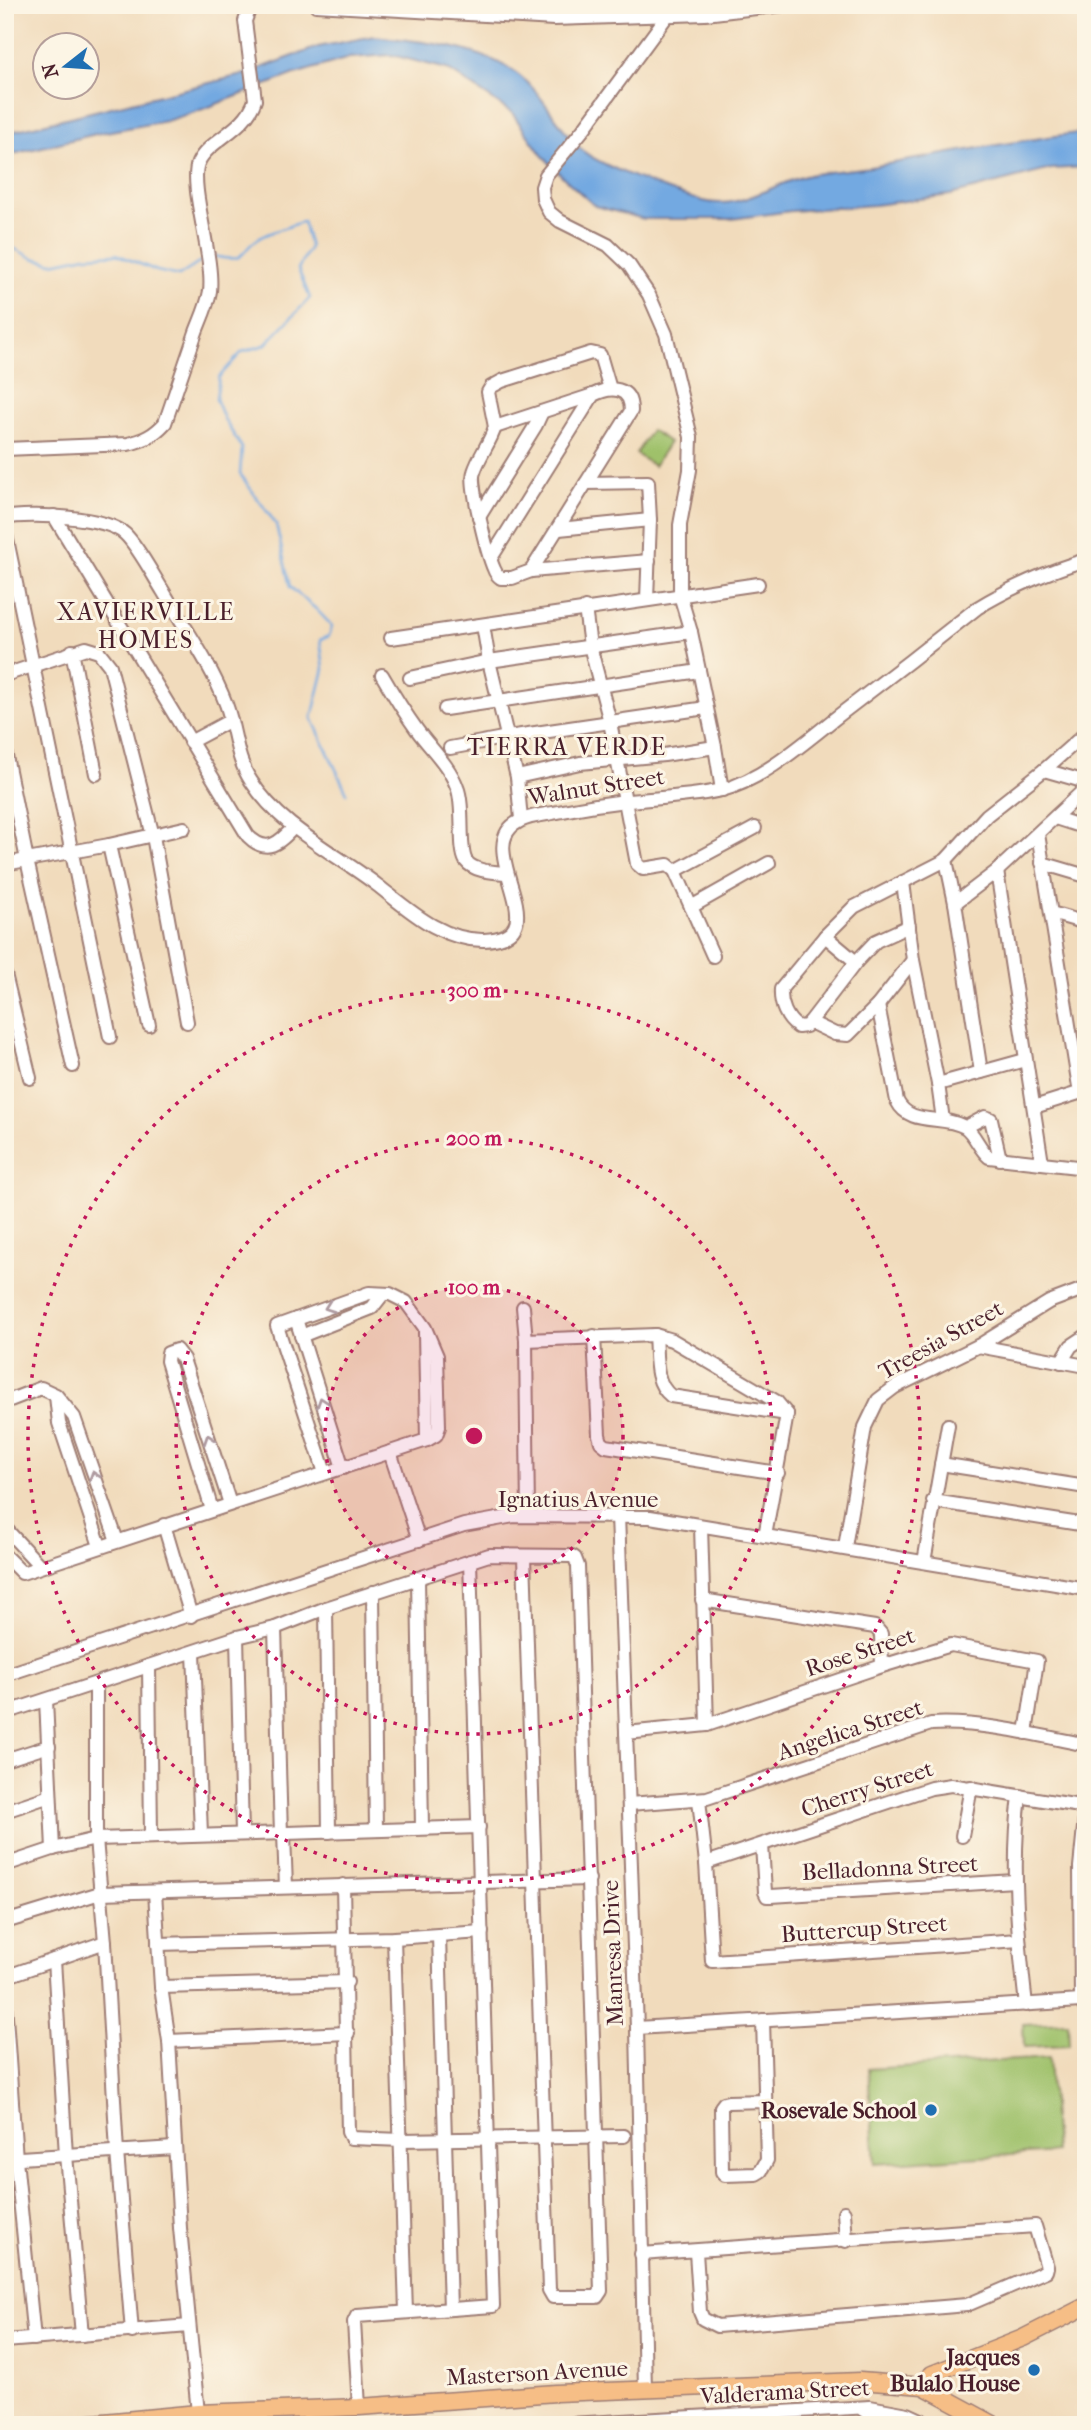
<svg xmlns="http://www.w3.org/2000/svg" width="1091" height="2430" font-family="'IM FELL French Canon',serif">
<style>
.green{fill:#9fc16a;stroke:#74704a;stroke-width:2}
.water{fill:#73a9e1;stroke:#5e6486;stroke-width:2}
.lines{fill:none;stroke-linecap:round;stroke-linejoin:round}
.stream{stroke:#73a9e1;stroke-width:2.5}
.minor-casing{stroke:#9e7d74;stroke-width:16}
.major-casing{stroke:#9e7d74;stroke-width:19}
.minor{stroke:#fff;stroke-width:12}
.major{stroke:#f6be86;stroke-width:16}
.oneway{stroke:#ae9aa0}
.ring{fill:none;stroke:#c2185b;stroke-width:3.5;stroke-dasharray:3.5 7}
.poi-dot{fill:#1f6fb2;stroke:#fcf5e5;stroke-width:2.5}
.labels{text-anchor:middle;dominant-baseline:central;stroke-width:6;stroke-linejoin:round;paint-order:stroke}
.street-label{font-size:23px;fill:#4a1f2b;stroke:#fcf5e5}
.poi-label{font-size:23px;font-weight:bold;fill:#4a1f2b;stroke:#fcf5e5;text-anchor:end}
.neighbourhood-label{font-size:24px;letter-spacing:2px;fill:#4a1f2b;stroke:#fcf5e5}
.centre{fill:#c2185b;stroke:#fcf5e5;stroke-width:3.5}
.ring-label{font-size:21px;text-anchor:middle;font-weight:bold;fill:#c2185b;stroke:#fcf5e5;stroke-width:6;stroke-linejoin:round;paint-order:stroke}
</style>
<rect width="100%" height="100%" fill="#fcf5e5"/>
<filter id="ink" filterUnits="userSpaceOnUse"><feTurbulence type="fractalNoise" baseFrequency=".0143" numOctaves="2"/><feDisplacementMap in="SourceGraphic" scale="14" xChannelSelector="R" yChannelSelector="G"/><feConvolveMatrix kernelMatrix="1 2 1 2 8 2 1 2 1" color-interpolation-filters="sRGB"/></filter>
<filter id="wash" filterUnits="userSpaceOnUse"><feTurbulence type="fractalNoise" baseFrequency=".00686" numOctaves="4" result="noise"/><feDisplacementMap in="SourceGraphic" scale="28" xChannelSelector="R" yChannelSelector="G"/><feGaussianBlur stdDeviation="1.57" result="paint"/><feColorMatrix in="noise" values="0 0 0 0 0 0 0 0 0 0 0 0 0 0 0 0 0 1.4 0 .05"/><feComposite in="paint" operator="in"/></filter>
<g filter="url(#wash)">
<rect width="100%" height="100%" fill="#f1dbbc"/>
<!-- green -->
<g class="green">
<polygon points="651,430 669,442 654,466 636,454"/>
<polygon points="1068,2022 1069,2045 1024,2047 1023,2024"/>
<polygon points="1049,2058 1055,2152 875,2164 868,2069"/>
</g>
<!-- water -->
<path class="water" d="M374 36C418 41 468 45 507 67 540 85 555 125 582 150 597 165 679 195 703 201 741 211 772 183 809 175 833 170 858 170 882 165 950 153 1017 140 1086 132V167L1051 169 950 195 874 205 791 211 731 219H644L595 206 566 180 542 155 512 113 447 69 392 55 349 58 295 74 198 111 166 121 100 133 5 156V133L242 75 318 47Z"/>
<g class="lines">
<!-- stream -->
<g class="stream">
<polyline points="5,244 33,258 53,263 86,256 116,254 157,271 179,276 205,259"/>
<path d="M214 256C249 265 239 249 261 237 274 230 290 227 303 221L310 247 298 269 310 298 265 345 242 352 219 377 216 399 225 421 242 448 240 474 276 524 290 587 317 610 332 626 329 636 320 640 324 669 312 718 347 793"/>
</g>
</g>
</g>
<g filter="url(#ink)">
<g class="lines">
<!-- minor casing -->
<g class="minor-casing">
<g id="minor">
<polyline points="316,5 554,19 705,14 783,5"/>
<polyline points="667,16 583,130 546,175 542,187 543,199 549,212 560,221 608,245 629,265 649,295 666,334 691,437 690,470 680,525 680,595 691,632 715,747 722,790"/>
<polyline points="593,395 495,427 488,392 491,387 502,381 591,353 600,355 610,389"/>
<path d="M495 427C490 443 479 456 474 472 469 483 488 556 494 569 495 572 498 576 501 578H512L531 571 649 561"/>
<path d="M5 449 128 444C144 440 153 436 165 423 175 393 186 362 196 332 201 319 208 304 210 291 214 257 189 186 198 163 208 140 245 131 255 100L245 21 251 5"/>
<polyline points="586,483 648,482 650,520 647,599"/>
<path d="M54 516 248 836C267 855 279 843 294 827"/>
<polyline points="479,517 536,425 542,412"/>
<path d="M5 518C30 513 106 516 125 534 137 545 153 575 163 591 184 627 211 664 226 704 236 730 235 757 251 781 281 828 334 852 377 885 408 909 441 941 484 940 564 937 467 846 520 821 529 816 542 815 553 813 581 807 611 802 640 800 667 797 695 796 722 790 765 779 807 740 842 713 887 679 932 644 977 608 1008 589 1050 570 1086 560"/>
<polyline points="559,529 650,520"/>
<polyline points="5,530 110,1037"/>
<path d="M491 558 593 395C611 386 631 386 631 411L531 571"/>
<polyline points="585,608 590,646 610,722 637,864 643,869 668,865 675,871 713,956"/>
<polyline points="483,625 489,661 517,777 521,819"/>
<polyline points="391,638 758,584"/>
<polyline points="72,651 96,774"/>
<polyline points="5,675 86,648 99,652 110,666 153,836 187,1022"/>
<path d="M382 675C393 694 404 712 417 730 430 748 449 765 457 787 465 806 458 848 466 861 474 872 495 872 507 873"/>
<polyline points="410,678 489,661 691,632"/>
<polyline points="445,709 699,671"/>
<polyline points="1086,733 1044,770 1086,782"/>
<polyline points="190,742 231,720"/>
<polyline points="450,748 508,737 706,708"/>
<polyline points="5,751 27,860 73,1066"/>
<polyline points="517,777 580,763 664,755 715,747"/>
<polyline points="1055,818 1086,828"/>
<polyline points="1038,834 1080,1093"/>
<polyline points="109,845 149,1025"/>
<polyline points="946,860 955,903 981,1072"/>
<polyline points="1042,863 1086,876"/>
<polyline points="5,864 109,845 184,828"/>
<polyline points="675,871 755,828"/>
<polyline points="997,871 1042,1163"/>
<polyline points="903,882 913,960 938,1084 943,1120"/>
<polyline points="955,903 997,871 1086,788"/>
<polyline points="691,907 769,863"/>
<polyline points="1051,913 1086,923"/>
<polyline points="825,936 856,962"/>
<path d="M913 960 878 1005 848 1035 835 1034 810 1022 806 1026 798 1027C786 1019 780 1004 781 989L825 936 854 907 946 860 987 815 1044 770"/>
<polyline points="5,974 30,1078"/>
<path d="M878 1005 897 1101C910 1127 942 1114 965 1127 975 1134 979 1149 989 1157L1086 1168"/>
<polyline points="810,1022 856,962 876,941 909,926"/>
<polyline points="938,1084 1025,1060"/>
<polyline points="1034,1107 1085,1091"/>
<polyline points="966,1127 985,1117 991,1119 1000,1159"/>
<polyline points="1086,1144 1086,1165"/>
<polyline points="523,1307 526,1340 528,1516"/>
<polyline points="296,1319 343,1468"/>
<polyline points="425,1332 427,1440"/>
<path d="M655 1335C657 1356 653 1382 671 1396L787 1414"/>
<polyline points="301,1336 372,1308 383,1294"/>
<polyline points="594,1336 599,1435 601,1442 606,1446 778,1473"/>
<polyline points="526,1340 655,1335 672,1340 777,1402 787,1414"/>
<polyline points="978,1346 1086,1366"/>
<polyline points="1061,1362 1071,1346 1086,1336"/>
<polyline points="56,1396 59,1423 100,1546"/>
<polyline points="5,1402 41,1388 56,1395 74,1417 117,1541"/>
<polyline points="390,1452 419,1540"/>
<polyline points="941,1464 1086,1487"/>
<polyline points="933,1501 1086,1525"/>
<polyline points="212,1510 167,1361 168,1353 176,1350 183,1359 230,1504"/>
<polyline points="618,1515 637,2028 645,2390"/>
<polyline points="164,1525 191,1616"/>
<polyline points="701,1526 707,1725"/>
<polyline points="5,1528 40,1566"/>
<polyline points="765,1536 787,1414"/>
<polyline points="845,1547 865,1427 878,1400 895,1387 978,1346 1049,1302 1086,1288"/>
<polyline points="5,1556 22,1573 427,1440 436,1435 439,1427 437,1356 425,1328 406,1302 390,1294 369,1293 277,1326 325,1473"/>
<polyline points="924,1562 948,1425"/>
<polyline points="418,1578 422,1828"/>
<polyline points="373,1592 376,1830"/>
<polyline points="702,1600 875,1627 881,1634 882,1666"/>
<polyline points="326,1608 329,1832"/>
<polyline points="275,1628 281,1834"/>
<polyline points="237,1637 242,1833"/>
<polyline points="194,1652 201,1834"/>
<polyline points="149,1666 151,1835"/>
<polyline points="5,1675 464,1525 514,1516 650,1517 1086,1589"/>
<polyline points="96,1684 96,1839 105,1942 117,2152 132,2332"/>
<polyline points="46,1700 53,1849"/>
<polyline points="5,1713 237,1637 275,1628 326,1608 489,1555 572,1556 575,1558 578,1566 601,2291 597,2297 553,2297 549,2290 524,1557"/>
<polyline points="626,1733 707,1725 882,1666 951,1645 1037,1661 1026,1733"/>
<polyline points="5,1760 49,1746"/>
<path d="M1020 1796C1011 1866 1018 1935 1026 2005"/>
<polyline points="699,1800 706,1863 712,1961 1019,1940"/>
<path d="M629 1804 707 1798 931 1724C981 1721 1037 1735 1086 1745"/>
<polyline points="1086,1807 1080,1867 1081,2001 1086,2009"/>
<polyline points="5,1811 50,1796"/>
<polyline points="284,1834 286,1887"/>
<polyline points="962,1836 971,1787"/>
<polyline points="762,1845 765,1892 767,1896 771,1896 1015,1881"/>
<polyline points="706,1863 931,1788 951,1785 1086,1807"/>
<polyline points="5,1865 53,1849 96,1839 479,1827"/>
<polyline points="343,1885 348,2132 351,2138 402,2140 624,2136"/>
<polyline points="155,1892 161,1987 169,2041 180,2228 198,2413"/>
<polyline points="5,1922 100,1893 589,1879"/>
<polyline points="439,1936 450,2309"/>
<polyline points="394,1938 406,2312"/>
<polyline points="158,1944 394,1938 482,1932"/>
<polyline points="54,1960 66,2155 82,2335"/>
<polyline points="5,1977 105,1942"/>
<polyline points="161,1987 347,1982"/>
<polyline points="5,2002 16,2159 34,2339"/>
<polyline points="763,2020 767,2160 761,2171 756,2174 725,2175 722,2172 721,2107 724,2103 728,2102 765,2101"/>
<polyline points="637,2028 1081,2001"/>
<polyline points="169,2041 348,2033"/>
<polyline points="5,2159 174,2148"/>
<polyline points="844,2212 846,2241"/>
<polyline points="641,2254 1035,2226 1047,2267 1046,2271 967,2305 717,2326 703,2319 700,2312 696,2252"/>
<polyline points="5,2341 189,2326"/>
<polyline points="359,2407 354,2322 357,2316 493,2306 470,1561"/>
<polyline points="863,2410 880,2419 886,2425"/>
<polyline points="552,2425 870,2407 908,2414 932,2425"/>
</g>
</g>
<!-- major casing -->
<g class="major-casing">
<g id="major">
<polyline points="923,2386 925,2380 932,2374 1023,2338 1086,2306"/>
<polyline points="72,2425 198,2413 359,2407 556,2393 860,2381 923,2386 995,2425"/>
</g>
</g>
<!-- minor -->
<use href="#minor" class="minor"/>
<!-- major -->
<use href="#major" class="major"/>
</g>
<!-- one-way arrows -->
<defs><path id="oneway-chevron" d="M-2-3.5L2.5 0L-2 3.5" fill="none" stroke-width="1.6" stroke-linecap="round" stroke-linejoin="round" transform="scale(1.75)"/></defs>
<g class="oneway">
<use href="#oneway-chevron" transform="translate(329 1307) rotate(160)"/>
<use href="#oneway-chevron" transform="translate(322 1402) rotate(-108)"/>
<use href="#oneway-chevron" transform="translate(209 1439) rotate(-108)"/>
<use href="#oneway-chevron" transform="translate(94 1476) rotate(-109)"/>
</g>
</g>
<!-- distance rings -->
<circle cx="474" cy="1436" r="149" fill="#c2185b" fill-opacity=".12"/>
<g class="ring">
<circle cx="474" cy="1436" r="149"/>
<circle cx="474" cy="1436" r="298"/>
<circle cx="474" cy="1436" r="446"/>
</g>
<!-- markers -->
<g class="poi-dot">
<circle cx="931" cy="2110" r="7"/>
<circle cx="1034" cy="2370" r="7"/>
</g>
<g class="labels">
<!-- street labels -->
<g class="street-label">
<text transform="translate(596 787) rotate(-9)">Walnut Street</text>
<text transform="translate(941 1340) rotate(-29)">Treesia Street</text>
<text x="578" y="1499">Ignatius Avenue</text>
<text transform="translate(860 1652) rotate(-18)">Rose Street</text>
<text transform="translate(850 1730) rotate(-18)">Angelica Street</text>
<text transform="translate(867 1789) rotate(-18)">Cherry Street</text>
<text transform="translate(890 1868) rotate(-3)">Belladonna Street</text>
<text transform="translate(864 1929) rotate(-4)">Buttercup Street</text>
<text transform="translate(613 1953) rotate(-92)">Manresa Drive</text>
<text transform="translate(537 2373) rotate(-3)">Masterson Avenue</text>
<text transform="translate(785 2392) rotate(-3)">Valderama Street</text>
</g>
<!-- poi labels -->
<g class="poi-label">
<text x="917" y="2110">Rosevale School</text>
<text x="1020" y="2357">Jacques<tspan x="1020" dy="26">Bulalo House</tspan></text>
</g>
<!-- neighbourhood labels -->
<g class="neighbourhood-label">
<text x="146" y="612">XAVIERVILLE<tspan x="146" dy="28">HOMES</tspan></text>
<text x="567" y="747">TIERRA VERDE</text>
</g>
</g>
<circle cx="474" cy="1436" r="10" class="centre"/>
<g class="ring-label">
<text x="474" y="997">300 m</text>
<text x="474" y="1145">200 m</text>
<text x="474" y="1294">100 m</text>
</g>
<!-- margin -->
<rect width="1091" height="2430" fill="none" stroke="#fcf5e5" stroke-width="28"/>
<!-- north arrow -->
<g transform="translate(66 66) rotate(253)"><circle r="33" fill="#fcf5e5" stroke="#b59f9b" stroke-width="2"/>
<path d="M0-5L12 26L0 18L-12 26Z" fill="#1f6fb2"/>
<text y="-10" font-size="19" font-weight="bold" text-anchor="middle" fill="#4a1f2b">N</text>
</g>
</svg>
